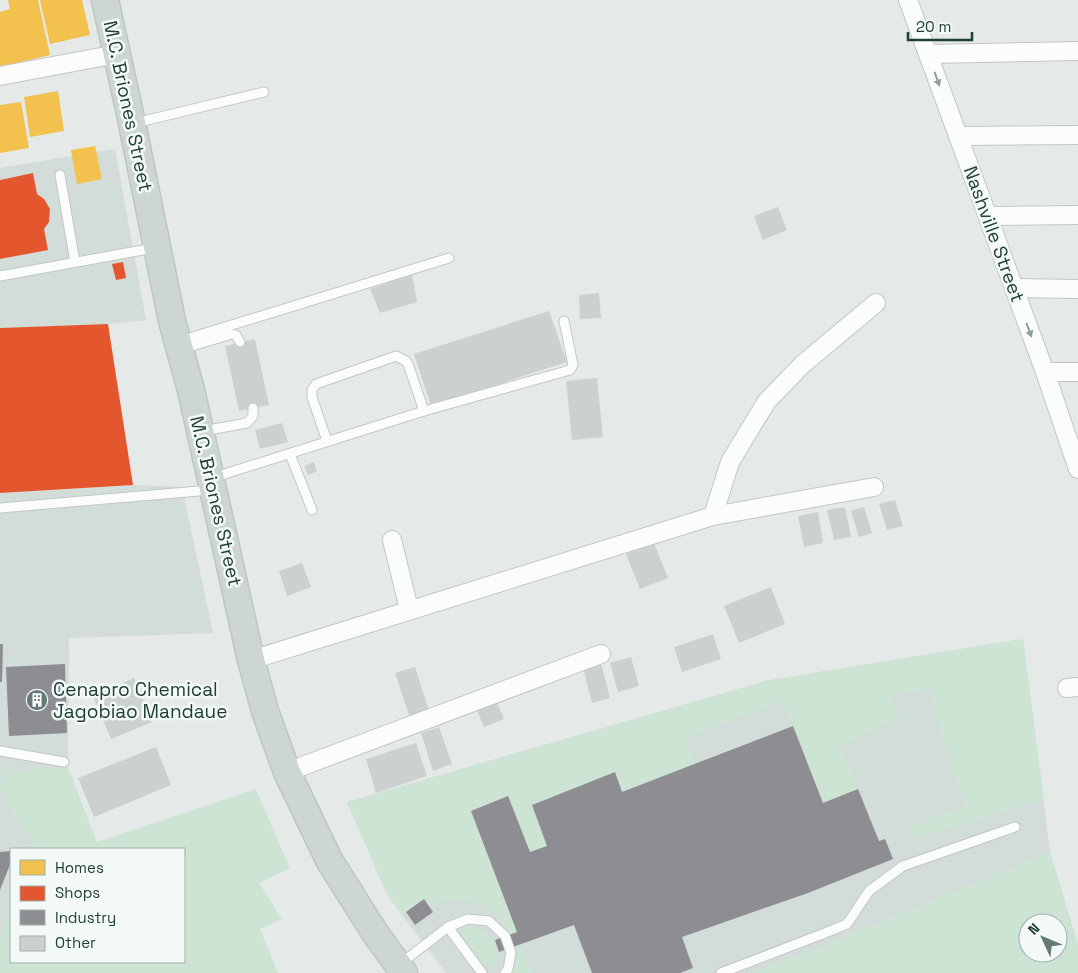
<svg xmlns="http://www.w3.org/2000/svg" width="1078" height="973" font-family="'Space Grotesk',sans-serif">
<style>
.built{fill:#d2dcd8;fill-rule:evenodd}
.green{fill:#cde4d5;fill-rule:evenodd}
.homes{fill:#f2c14e}
.shops{fill:#e4572e}
.industry{fill:#8d8d92}
.building{fill:#ccd1cf}
.lines{fill:none;stroke-linecap:round;stroke-linejoin:round}
.lane-casing{stroke:#c2c7c5;stroke-width:11}
.street-casing{stroke:#c2c7c5;stroke-width:20}
.primary-casing{stroke:#bcc6c4;stroke-width:29}
.lane{stroke:#fbfcfc;stroke-width:9}
.street{stroke:#fbfcfc;stroke-width:18}
.primary{stroke:#cdd6d4;stroke-width:26}
.oneway{fill:#8e9e9a}
.labels{text-anchor:middle;dominant-baseline:central;stroke-width:5;stroke-linejoin:round;paint-order:stroke}
.street-label{font-size:19px;fill:#213f39;stroke:#f3f9f6}
.poi-label{font-size:19px;fill:#213f39;stroke:#f3f9f6;text-anchor:start}
</style>
<rect width="100%" height="100%" fill="#e5eae8"/>
<!-- built -->
<g class="built">
<polygon points="115,149 146,320 108,324 0,328 0,168"/>
<polygon points="133,485 182,487 213,633 69,638 68,767 8,771 0,785 0,493"/>
<path d="M1023 639 1050 852 1078 945V973H446L387 895 347 802 769 680ZM1028 923H1058V953H1028Z"/>
<polygon points="0,790 33,844 31,849 11,849 11,908 0,941"/>
</g>
<!-- green -->
<g class="green">
<path d="M1023 639 1044 799 916 839 911 825 966 807 941 734 930 689 891 695 900 718 841 745 858 789 823 803 783 701 685 738 695 763 622 792 614 772 532 805 547 846 530 852 508 796 471 810 517 932 509 935C500 913 484 902 461 900 457 900 452 899 449 900 443 900 436 906 431 909L424 899 402 915 387 894 347 802 769 680Z"/>
<polygon points="68,767 97,842 256,789 290,868 259,883 282,919 260,929 278,973 0,973 0,941 11,908 11,962 184,962 184,849 31,849 33,844 0,790 0,785 7,771"/>
<path d="M1050 852 1078 945V973H752L832 942ZM1028 923H1058V953H1028Z"/>
<path d="M469 927C488 928 505 949 493 966L484 964 463 938 462 931 465 928Z"/>
<polygon points="521,944 532,973 514,973 515,957 512,947"/>
</g>
<!-- homes -->
<g class="homes">
<polygon points="8,0 38,0 50,55 0,67 0,12 10,9"/>
<polygon points="40,0 82,0 90,35 50,44"/>
<polygon points="58,91 64,131 30,137 24,97"/>
<polygon points="21,102 29,148 0,153 0,105"/>
<polygon points="95,146 102,179 77,184 71,150"/>
</g>
<!-- shops -->
<g class="shops">
<polygon points="33,173 37,194 44,199 50,209 49,222 44,229 48,250 0,259 0,180"/>
<polygon points="123,262 126,278 116,280 112,264"/>
<polygon points="108,324 133,485 0,493 0,328"/>
</g>
<!-- industry -->
<g class="industry">
<polygon points="0,644 3,644 2,682 0,682"/>
<polygon points="65,664 67,733 9,736 6,667"/>
<polygon points="793,726 823,803 858,789 879,841 885,839 893,859 808,893 682,937 693,968 680,973 592,973 574,925 499,952 495,940 517,932 471,811 508,796 530,852 547,846 532,805 615,772 622,792"/>
<polygon points="11,851 11,862 0,890 0,852"/>
<polygon points="424,899 433,912 415,925 406,912"/>
</g>
<!-- building -->
<g class="building">
<polygon points="778,207 787,230 763,240 754,216"/>
<polygon points="412,275 417,302 380,313 370,289"/>
<polygon points="599,293 601,318 580,319 579,295"/>
<polygon points="549,311 567,362 431,406 414,354"/>
<polygon points="255,339 269,405 239,411 225,346"/>
<polygon points="597,378 603,437 572,440 566,381"/>
<polygon points="282,423 288,442 260,449 255,430"/>
<polygon points="314,462 317,471 308,475 304,466"/>
<polygon points="895,500 903,526 887,530 879,504"/>
<polygon points="845,507 851,537 834,540 827,510"/>
<polygon points="864,507 872,533 859,537 851,511"/>
<polygon points="818,512 823,543 804,547 798,516"/>
<polygon points="654,543 668,578 640,589 626,554"/>
<polygon points="302,563 311,587 287,596 279,571"/>
<polygon points="771,587 785,624 739,643 724,606"/>
<polygon points="713,634 721,659 682,672 674,647"/>
<polygon points="631,657 639,686 618,692 610,663"/>
<polygon points="601,663 610,698 592,703 583,668"/>
<polygon points="415,667 429,711 410,718 395,673"/>
<polygon points="134,678 152,722 111,739 93,696"/>
<polygon points="496,700 504,719 484,727 476,708"/>
<polygon points="439,727 452,764 433,771 421,733"/>
<polygon points="416,743 427,776 376,793 366,759"/>
<polygon points="156,747 171,785 94,817 78,778"/>
</g>
<g class="lines">
<!-- lane casing -->
<g class="lane-casing">
<g id="lane">
<polyline points="135,123 264,92"/>
<polyline points="60,175 75,262"/>
<polyline points="0,276 154,248"/>
<polyline points="180,341 449,258"/>
<polyline points="182,349 232,334 236,335 240,342"/>
<polyline points="203,431 247,423 253,416 253,408"/>
<polyline points="327,441 312,397 312,390 316,384 396,356 406,361 408,364 424,411"/>
<polyline points="290,454 312,510"/>
<polyline points="212,478 424,411 570,370 573,365 564,321"/>
<polyline points="0,508 211,490"/>
<polyline points="0,751 64,762"/>
<polyline points="448,927 482,973"/>
<polyline points="400,964 448,927 468,919 489,921 505,936 511,953 508,969 505,973"/>
<polyline points="721,973 825,933 847,924 869,891 903,866 1015,827"/>
</g>
</g>
<!-- street casing -->
<g class="street-casing">
<g id="street">
<polyline points="908,0 1045,372 1078,469"/>
<polyline points="928,54 1078,51"/>
<polyline points="0,76 117,54"/>
<polyline points="958,136 1078,135"/>
<polyline points="988,216 1078,215"/>
<polyline points="1014,288 1078,289"/>
<polyline points="1045,372 1078,372"/>
<polyline points="713,516 730,462 767,401 803,364 876,303"/>
<polyline points="392,540 409,609"/>
<polyline points="251,660 713,516 874,487"/>
<polyline points="1067,688 1078,687"/>
<polyline points="287,772 601,654"/>
</g>
</g>
<!-- primary casing -->
<g class="primary-casing">
<polyline id="primary" points="105,0 132,123 172,321 191,390 251,660 265,711 287,772 329,860 375,933 404,973"/>
</g>
<!-- lane -->
<use href="#lane" class="lane"/>
<!-- street -->
<use href="#street" class="street"/>
<!-- primary -->
<use href="#primary" class="primary"/>
</g>
<!-- one-way arrows -->
<defs><path id="oneway-solid" d="M-6-.8H1V-3.2L6.5 0L1 3.2V.8H-6Z" transform="scale(1.25)"/></defs>
<g class="oneway">
<use href="#oneway-solid" transform="translate(937 79) rotate(70)"/>
<use href="#oneway-solid" transform="translate(1029 330) rotate(70)"/>
</g>
<!-- icons -->
<defs>
<g id="building-disc" transform="scale(1.125)"><circle r="9.5" fill="#667b76" stroke="#f3f9f6"/><path d="M-4-6H4V6H1V3H-1V6H-4ZM-2.5-4.3h1.7v1.8h-1.7ZM.8-4.3h1.7v1.8H.8ZM-2.5-1h1.7V.8h-1.7ZM.8-1h1.7V.8H.8Z" fill="#fff"/></g>
</defs>
<g fill-rule="evenodd">
<use href="#building-disc" x="37" y="700"/>
</g>
<g class="labels">
<!-- street labels -->
<g class="street-label">
<text transform="translate(128 106) rotate(78)">M.C. Briones Street</text>
<text transform="translate(994 234) rotate(70)">Nashville Street</text>
<text transform="translate(216 501) rotate(77)">M.C. Briones Street</text>
</g>
<!-- poi labels -->
<g class="poi-label">
<text x="53" y="689">Cenapro Chemical<tspan x="53" dy="22">Jagobiao Mandaue</tspan></text>
</g>
</g>
<!-- legend -->
<rect x="10" y="848" width="175" height="115" fill="#f3f9f6" stroke="#9fafaa"/>
<rect x="20" y="860" width="25" height="15" fill="#f2c14e" stroke="#9fafaa"/>
<text x="55" y="873" font-size="15" fill="#213f39">Homes</text>
<rect x="20" y="886" width="25" height="15" fill="#e4572e" stroke="#9fafaa"/>
<text x="55" y="898" font-size="15" fill="#213f39">Shops</text>
<rect x="20" y="910" width="25" height="15" fill="#8d8d92" stroke="#9fafaa"/>
<text x="55" y="923" font-size="15" fill="#213f39">Industry</text>
<rect x="20" y="936" width="25" height="15" fill="#ccd1cf" stroke="#9fafaa"/>
<text x="55" y="948" font-size="15" fill="#213f39">Other</text>
<!-- north arrow -->
<g transform="translate(1043 938) rotate(314)"><circle r="24" fill="#f3f9f6" stroke="#9fafaa"/>
<path d="M0-4L9 19L0 12L-9 19Z" fill="#667b76"/>
<text y="-8" font-size="14" font-weight="bold" text-anchor="middle" fill="#213f39">N</text>
</g>
<!-- scale -->
<path d="M908 32v8h64v-8" fill="none" stroke="#213f39" stroke-width="2.5"/>
<text x="916" y="32" font-size="15" fill="#213f39" stroke="#f3f9f6" stroke-width="4" paint-order="stroke">20 m</text>
</svg>
